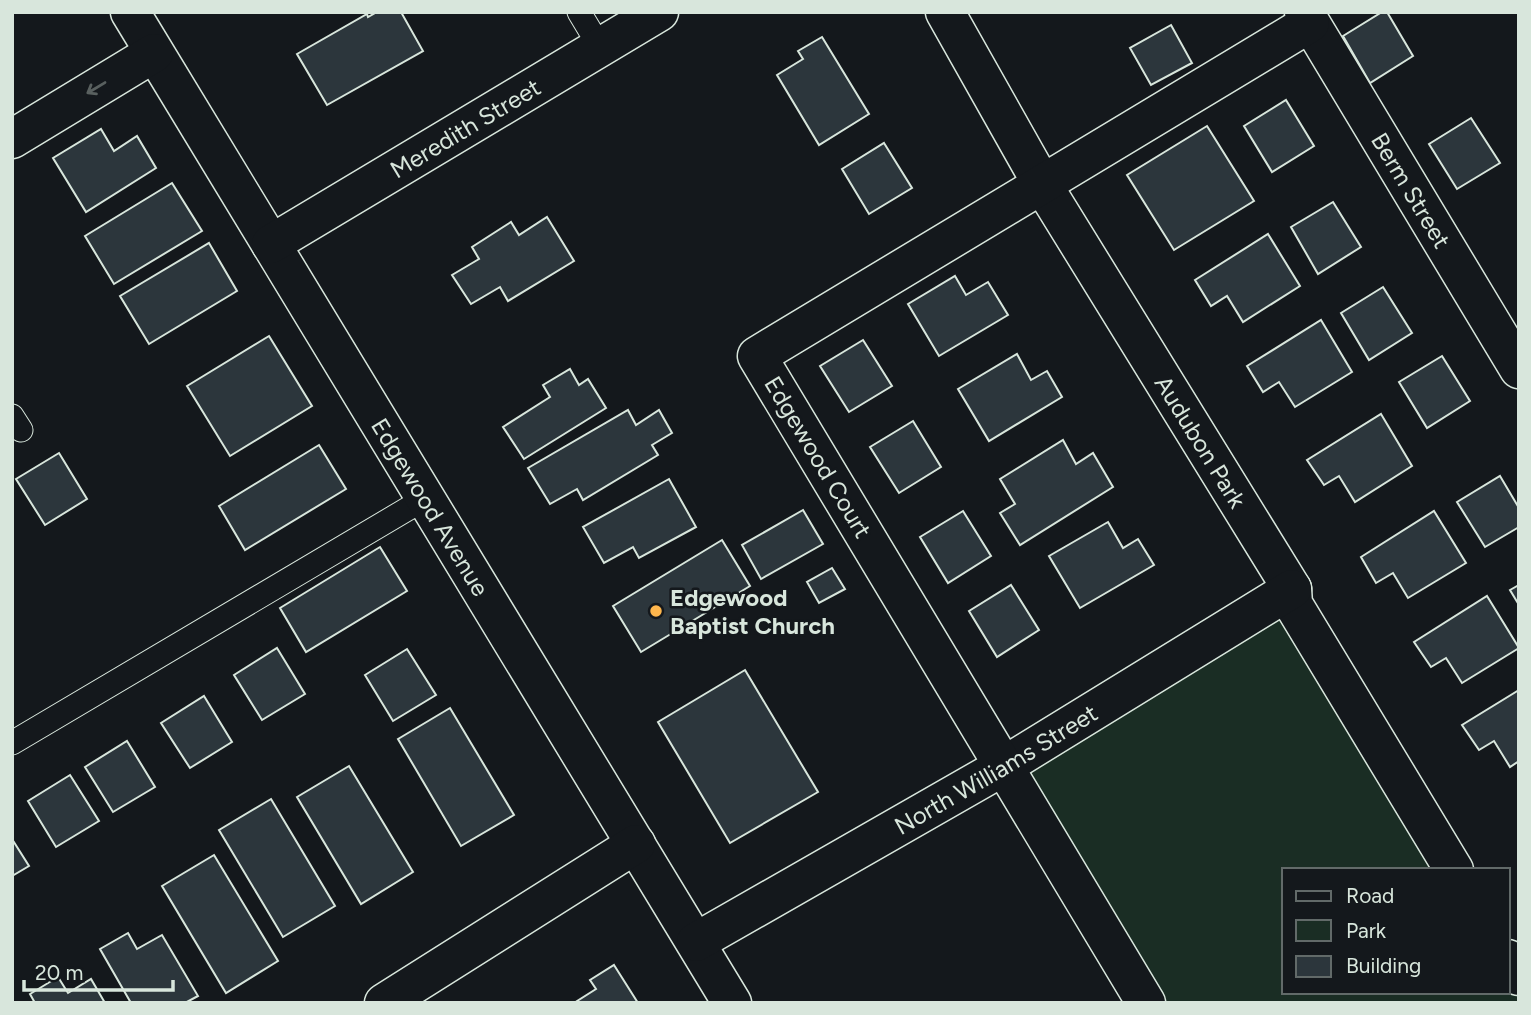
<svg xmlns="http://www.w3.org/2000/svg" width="1531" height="1015" font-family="Figtree,sans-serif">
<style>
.green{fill:#1a2d24;stroke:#939e99;stroke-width:2}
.building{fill:#2c363c;stroke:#d8e6dc;stroke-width:2}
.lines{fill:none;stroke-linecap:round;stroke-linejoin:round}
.lane-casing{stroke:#d8e6dc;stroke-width:25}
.street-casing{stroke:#d8e6dc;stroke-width:41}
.lane{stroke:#14181c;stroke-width:23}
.street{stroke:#14181c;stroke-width:38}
.oneway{stroke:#59605f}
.poi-dot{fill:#ffb74d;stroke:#14181c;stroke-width:2.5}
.labels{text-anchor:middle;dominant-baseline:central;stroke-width:5;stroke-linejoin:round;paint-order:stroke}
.street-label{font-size:24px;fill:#d8e6dc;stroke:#14181c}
.poi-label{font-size:24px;font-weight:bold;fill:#d8e6dc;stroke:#14181c;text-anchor:start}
</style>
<rect width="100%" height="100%" fill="#14181c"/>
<!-- green -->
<polygon class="green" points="1293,604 1453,870 1284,870 1284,992 1508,992 1508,962 1519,980 1519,1003 1155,1003 1015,771"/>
<!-- building -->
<g class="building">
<polygon points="377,12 401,12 423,51 327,105 297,54 367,14 368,17"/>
<polygon points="1382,12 1387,12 1413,56 1370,83 1343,36"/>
<polygon points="1171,25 1192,63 1151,85 1130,48"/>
<polygon points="822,37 869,114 819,145 777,75 803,59 798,51"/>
<polygon points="1286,100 1314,146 1272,172 1244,126"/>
<polygon points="1471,118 1500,163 1457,189 1429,144"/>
<polygon points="1207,126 1254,201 1174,250 1127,175"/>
<polygon points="101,129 114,151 137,136 156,168 86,212 53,158"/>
<polygon points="884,143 912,188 869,214 842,169"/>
<polygon points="172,183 202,231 114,284 85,236"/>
<polygon points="1333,202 1361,247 1318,274 1291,227"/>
<polygon points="547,217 574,261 508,301 500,287 471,304 452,275 479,259 472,247 511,222 519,235"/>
<polygon points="1268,234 1300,286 1243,322 1227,296 1211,306 1195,280"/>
<polygon points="209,243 237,291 149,344 120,296"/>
<polygon points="955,276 966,295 988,282 1008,315 939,356 908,304"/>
<polygon points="1383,287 1412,333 1369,360 1341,313"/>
<polygon points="1321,320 1352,372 1295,407 1279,382 1263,392 1247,366"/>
<polygon points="269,336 312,406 230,456 187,386"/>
<polygon points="863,340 892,386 849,412 820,366"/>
<polygon points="1017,354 1031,380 1047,371 1062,397 989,441 958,389"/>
<polygon points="1442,356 1470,401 1427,428 1399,382"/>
<polygon points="570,369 579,385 588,379 606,408 524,459 503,427 550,397 543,385"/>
<polygon points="628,410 636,425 659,410 672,433 652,445 658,455 583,500 577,489 550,504 528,468"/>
<polygon points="1381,414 1412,466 1355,502 1339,476 1324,485 1307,460"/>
<polygon points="913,421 941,467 899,493 870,447"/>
<polygon points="1063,440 1076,464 1093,453 1113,487 1020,545 1000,513 1015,504 1000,479"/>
<polygon points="319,445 346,489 245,550 219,506"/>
<polygon points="59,453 87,499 45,525 16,479"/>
<polygon points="1500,476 1519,508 1519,527 1485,547 1457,502"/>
<polygon points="669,479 696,527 639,558 633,547 604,563 583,527"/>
<polygon points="803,510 823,544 761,579 742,545"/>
<polygon points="963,511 991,556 948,583 920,537"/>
<polygon points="1434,511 1466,563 1408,598 1393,573 1376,583 1361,557"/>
<polygon points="1108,522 1123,548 1138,539 1154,565 1080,608 1049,556"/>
<polygon points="722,540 750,586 641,652 613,606"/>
<polygon points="380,547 407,591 306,652 280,608"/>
<polygon points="832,568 845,589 819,603 807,582"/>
<polygon points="1011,585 1039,630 997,657 969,611"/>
<polygon points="1519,585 1519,605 1510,590"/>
<polygon points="1487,596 1519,648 1462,683 1446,658 1431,667 1414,642"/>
<polygon points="277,648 305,694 262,720 234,675"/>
<polygon points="407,649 436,695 393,721 365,675"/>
<polygon points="745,670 818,792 730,843 658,722"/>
<polygon points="1519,690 1519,761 1510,767 1494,741 1479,750 1462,725"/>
<polygon points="204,696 232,742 190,768 161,723"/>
<polygon points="450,708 514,815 461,846 398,739"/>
<polygon points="127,741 155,787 113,812 85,767"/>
<polygon points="349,766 413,872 361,904 297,797"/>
<polygon points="70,775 99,821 56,847 28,801"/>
<polygon points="271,799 335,906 283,937 219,830"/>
<polygon points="12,839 29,866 12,876"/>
<polygon points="214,855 278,961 226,993 162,886"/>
<polygon points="128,933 137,949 162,935 198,996 185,1003 131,1003 100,949"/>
<polygon points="614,965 638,1003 574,1003 596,989 590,980"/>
<polygon points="58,977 68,993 91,979 105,1003 35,1003 30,994"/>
</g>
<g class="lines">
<!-- lane casing -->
<g class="lane-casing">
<g id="lane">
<polyline points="579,12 600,47"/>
<polyline points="12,416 21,430"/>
<polyline points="12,743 426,498"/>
</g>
</g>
<!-- street casing -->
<g class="street-casing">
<g id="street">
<path id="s1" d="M130 12 732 1003"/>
<path id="s2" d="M945 12 1042 184 1292 589 1293 604 1454 870"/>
<path id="s3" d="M1304 12 1519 369"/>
<polyline points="12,139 154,53"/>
<path id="s4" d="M271 244 659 12"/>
<path id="s5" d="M696 942 1004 766 1292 589"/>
<polyline points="1508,959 1519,976"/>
<polyline points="384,1003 636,844"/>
<polyline points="1146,1003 757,356 1310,23"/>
</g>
</g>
<!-- lane -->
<use href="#lane" class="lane"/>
<!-- street -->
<use href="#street" class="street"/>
</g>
<!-- one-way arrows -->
<defs><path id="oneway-shaft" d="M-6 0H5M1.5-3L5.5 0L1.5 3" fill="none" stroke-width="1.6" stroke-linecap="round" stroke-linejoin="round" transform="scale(1.75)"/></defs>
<use class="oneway" href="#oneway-shaft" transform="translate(96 88) rotate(149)"/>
<!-- markers -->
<circle class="poi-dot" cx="656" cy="611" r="7"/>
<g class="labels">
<!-- street labels -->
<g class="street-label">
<text stroke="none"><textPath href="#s4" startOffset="226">Meredith Street</textPath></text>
<text stroke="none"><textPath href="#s3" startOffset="208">Berm Street</textPath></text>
<text stroke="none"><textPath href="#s2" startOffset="500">Audubon Park</textPath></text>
<text transform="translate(818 457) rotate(59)">Edgewood Court</text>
<text stroke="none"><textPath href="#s1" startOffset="579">Edgewood Avenue</textPath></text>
<text stroke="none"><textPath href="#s5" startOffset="346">North Williams Street</textPath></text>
</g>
<!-- poi labels -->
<g class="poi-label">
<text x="670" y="597">Edgewood<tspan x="670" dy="28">Baptist Church</tspan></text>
</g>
</g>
<!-- border -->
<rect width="1531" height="1015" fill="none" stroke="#d8e6dc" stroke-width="28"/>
<!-- legend -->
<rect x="1282" y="868" width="228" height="126" fill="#14181c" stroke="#626a69" stroke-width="2"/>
<rect x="1296" y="891" width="35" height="10" fill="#14181c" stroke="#626a69" stroke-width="2"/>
<text x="1346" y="903" font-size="21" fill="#d8e6dc">Road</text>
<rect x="1296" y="920" width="35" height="21" fill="#1a2d24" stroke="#626a69" stroke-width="2"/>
<text x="1346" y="938" font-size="21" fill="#d8e6dc">Park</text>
<rect x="1296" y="956" width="35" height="21" fill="#2c363c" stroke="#626a69" stroke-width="2"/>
<text x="1346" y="973" font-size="21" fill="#d8e6dc">Building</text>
<!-- scale -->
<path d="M24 980v10h149v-10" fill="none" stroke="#d8e6dc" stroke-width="3.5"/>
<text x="35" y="980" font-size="21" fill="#d8e6dc" stroke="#14181c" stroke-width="5" paint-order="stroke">20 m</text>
</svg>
